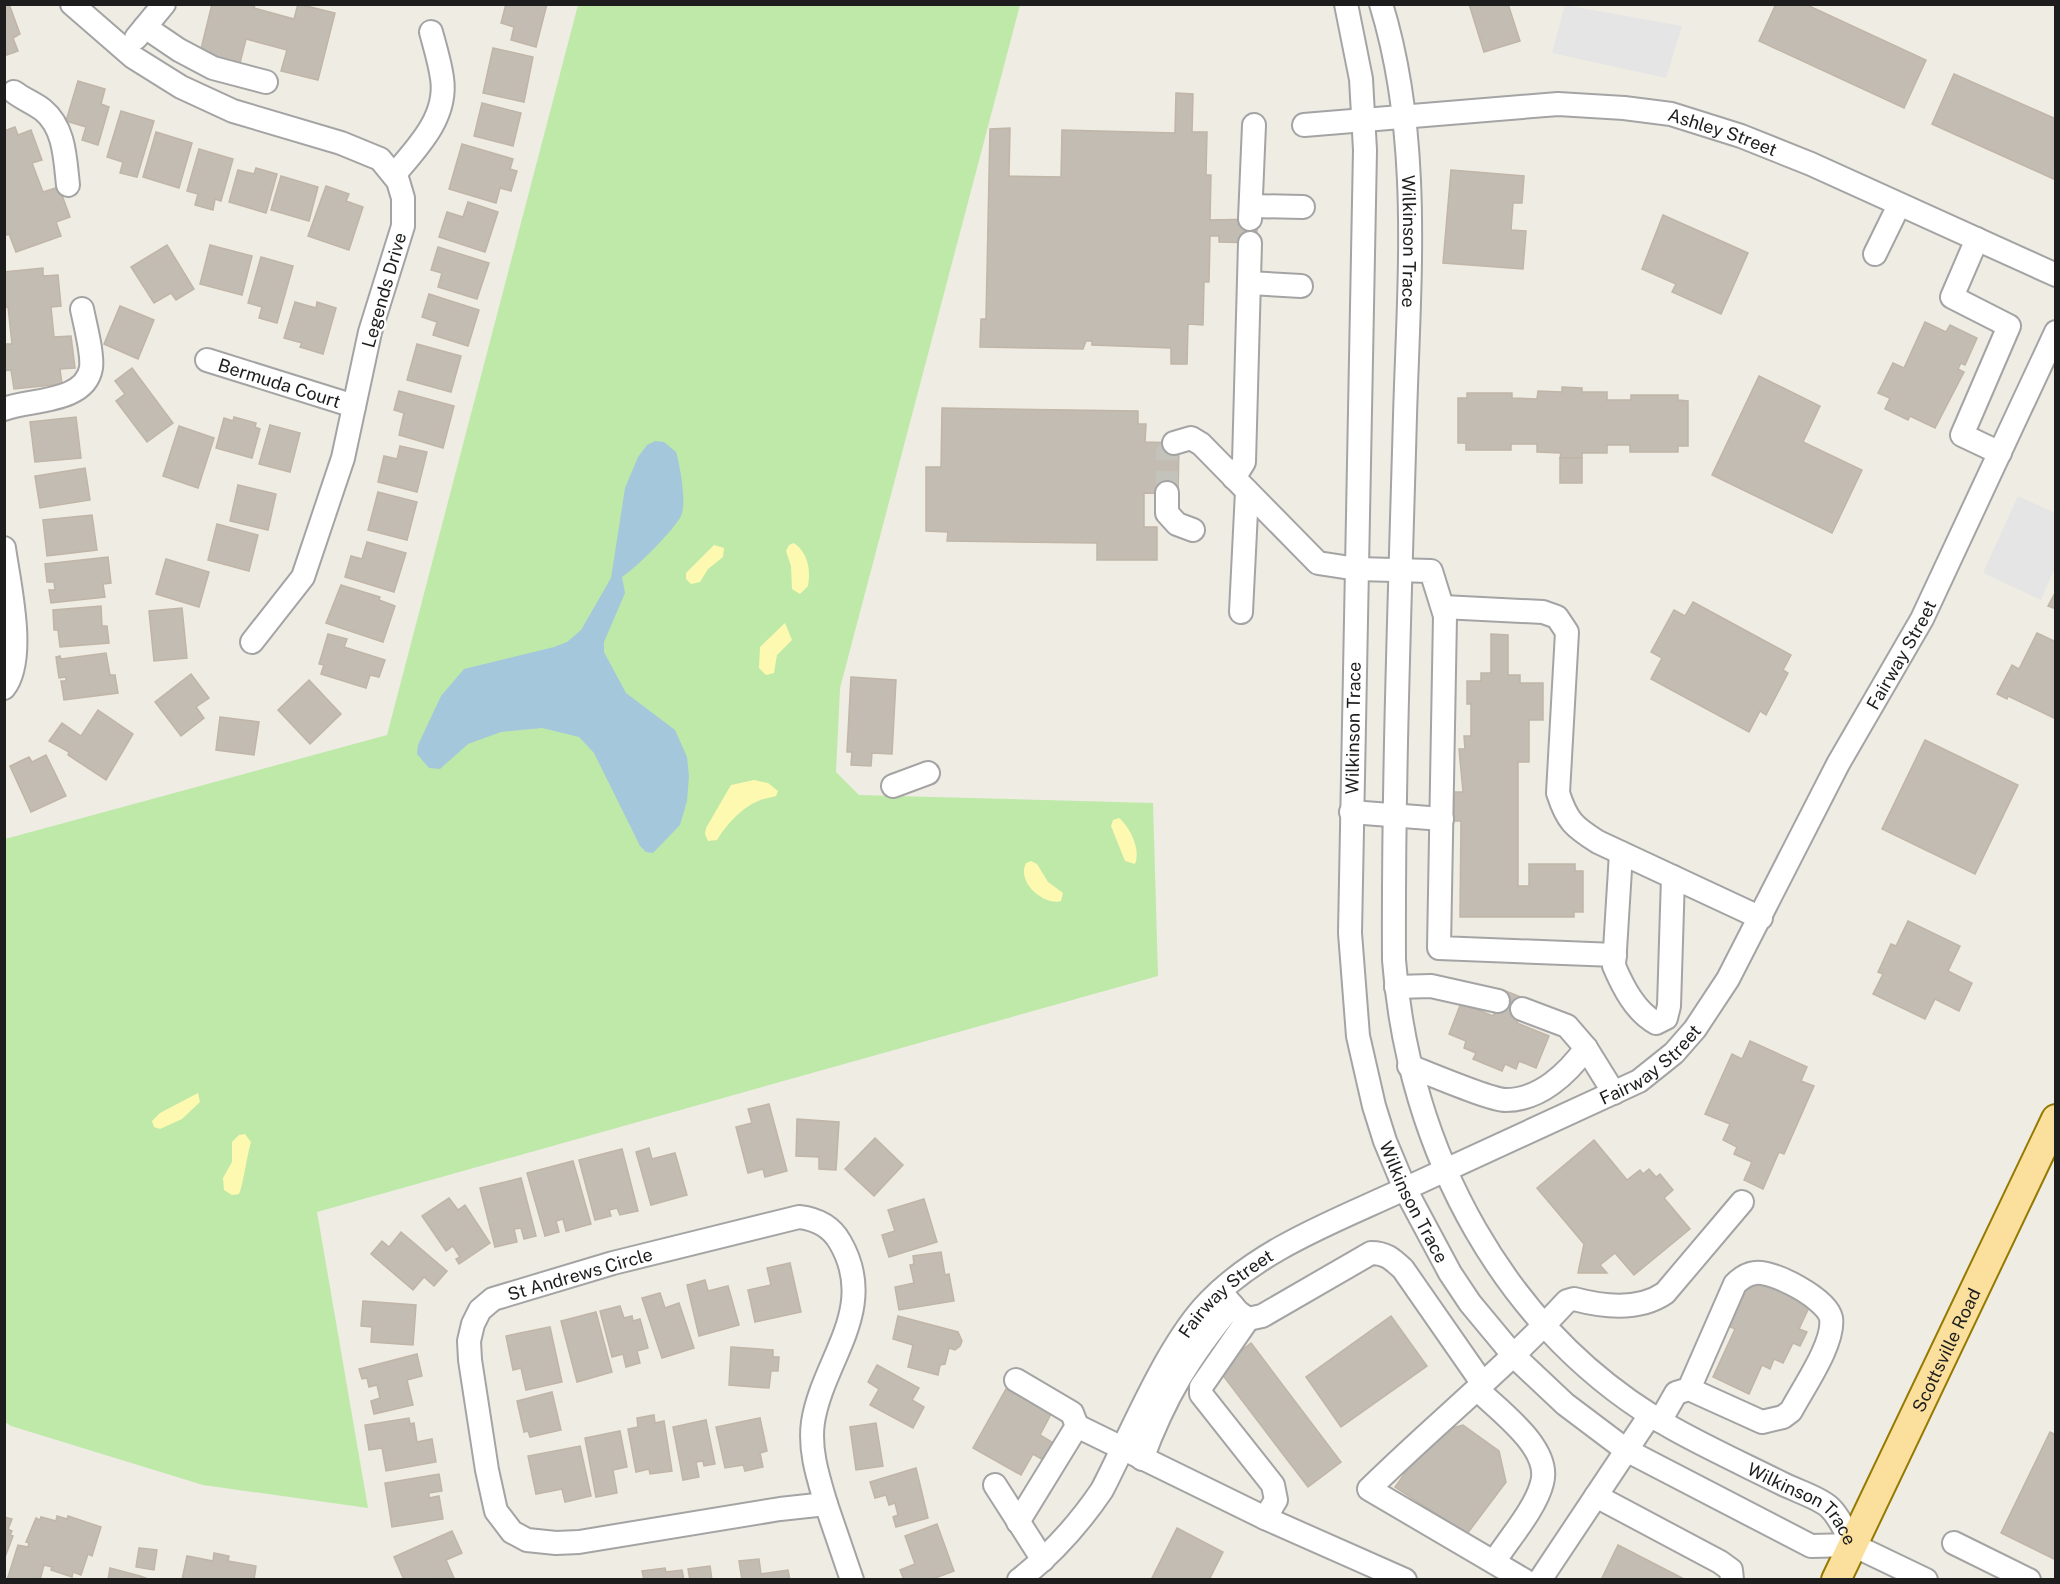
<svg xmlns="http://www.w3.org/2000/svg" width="2060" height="1584" font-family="'Public Sans',sans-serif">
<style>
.grass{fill:#bfe9a9}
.sand{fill:#fef9b1}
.parking{fill:#e5e5e5}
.water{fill:#a4c7dc}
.building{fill:#c3bcb3;stroke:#c0b5a6;stroke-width:1.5}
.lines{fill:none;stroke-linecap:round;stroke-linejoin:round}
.minor-tunnel{stroke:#c4c3bb;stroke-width:22;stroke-dasharray:22 11;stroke-linecap:butt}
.minor-casing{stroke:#a4a4a4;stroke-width:26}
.major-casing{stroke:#957901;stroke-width:32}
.minor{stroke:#fff;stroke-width:22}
.major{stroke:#fbdf9c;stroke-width:28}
.labels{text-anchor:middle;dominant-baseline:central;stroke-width:5;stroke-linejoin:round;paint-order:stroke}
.street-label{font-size:18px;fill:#1d1d1d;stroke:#fff}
</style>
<rect width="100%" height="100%" fill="#eeece3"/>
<!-- grass -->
<polygon class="grass" points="578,5 1020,5 840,688 836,772 859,795 1153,803 1158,976 317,1212 368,1508 203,1485 11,1426 5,1422 5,839 387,735"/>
<!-- sand -->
<g class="sand">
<path d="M794 543C808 553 811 570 808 586L800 594 792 589 791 566 786 551 789 545Z"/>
<polygon points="714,545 724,548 723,557 708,569 700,582 691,584 686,579 686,573"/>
<polygon points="785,623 792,640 777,655 774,673 766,675 759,668 760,647"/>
<path d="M754 780 768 783 778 791 776 796C770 798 764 798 758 801 740 809 727 824 717 840L708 841 705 834 706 828 731 785Z"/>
<path d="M1119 818C1130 827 1141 850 1135 864L1125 861 1111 826 1113 820Z"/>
<path d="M1031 861 1037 864 1048 882 1063 893 1061 901C1045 906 1016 883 1026 863Z"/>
<polygon points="198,1093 200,1102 182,1119 160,1129 154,1127 152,1121 160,1113"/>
<path d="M245 1134 251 1142C248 1151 242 1190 239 1194L232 1195 224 1190 223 1178 232 1162V1142L239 1135Z"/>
</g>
<!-- parking -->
<g class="parking">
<polygon points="1565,5 1682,26 1666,78 1552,53"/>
<polygon points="2018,496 2055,513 2055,567 2041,600 1983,573"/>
</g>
<!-- water -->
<path class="water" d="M655 441 664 442 676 452C680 465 687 503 681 516 674 530 636 568 622 577L625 593 604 642V652L626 693 675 730 687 757 689 776 687 801 680 825 653 853 646 852 640 846 594 753 579 737 542 728 501 732 468 744 440 769 429 768 417 754 418 745 441 696 464 669 554 647 567 642 581 630 611 578 625 488 638 457 647 445Z"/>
<!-- building -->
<g class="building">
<polygon points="4,4 9,4 20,34 13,38 18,51 4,56"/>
<polygon points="212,4 255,4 254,8 294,19 298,4 335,13 318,80 281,71 287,50 246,39 240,63 200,53"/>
<polygon points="506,4 547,4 536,47 511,40 514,27 501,23"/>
<polygon points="1469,4 1508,4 1520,41 1484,52"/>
<polygon points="1776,4 1805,4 1926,60 1904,108 1759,41"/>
<polygon points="493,48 533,57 524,102 483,93"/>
<polygon points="1954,74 2056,119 2056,180 1932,124"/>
<polygon points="78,81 105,89 101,104 109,107 98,145 82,140 86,127 66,121"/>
<polygon points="1176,93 1193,94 1192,132 1207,132 1206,175 1211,175 1210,220 1257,219 1257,243 1219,242 1219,236 1210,236 1209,282 1204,282 1203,325 1188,324 1187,364 1171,364 1171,348 1092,345 1092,341 1086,341 1083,349 980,347 981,319 986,319 990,129 1010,128 1009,176 1061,177 1062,130 1175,133"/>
<polygon points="482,103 521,113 513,146 474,136"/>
<polygon points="121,111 154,121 137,177 120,173 123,162 107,157"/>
<polygon points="15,127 18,135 31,130 42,160 32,163 43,192 59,187 70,217 56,222 61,236 16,252 9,234 4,236 4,131"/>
<polygon points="156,132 192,143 179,188 143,177"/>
<polygon points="462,144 513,159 510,169 517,171 511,191 500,188 496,203 449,189"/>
<polygon points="199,149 233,159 221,201 215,199 213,210 195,205 198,194 187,191"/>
<polygon points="256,168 277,174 266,213 229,202 238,170 254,174"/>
<polygon points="1451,170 1524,176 1522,203 1513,203 1511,230 1526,231 1523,269 1443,263"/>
<polygon points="281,176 318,187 309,221 271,210"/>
<polygon points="326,186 349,194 346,201 363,207 349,250 308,236"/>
<polygon points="468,202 498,212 485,252 439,237 447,212 463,217"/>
<polygon points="1663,215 1748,253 1721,314 1672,292 1676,284 1642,269"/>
<polygon points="167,245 194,289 176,300 171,293 154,303 131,267"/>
<polygon points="210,245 252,256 242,295 200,284"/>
<polygon points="438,247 489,263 477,299 438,287 442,273 431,270"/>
<polygon points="261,257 293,266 277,323 259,318 262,307 248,303"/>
<polygon points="43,268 43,276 58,275 61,306 51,307 54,337 71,336 75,368 60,369 62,384 14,389 11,370 4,371 4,344 12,344 8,307 4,307 4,272"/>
<polygon points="429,294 479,310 468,346 433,335 437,322 422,317"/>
<polygon points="295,302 316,308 317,302 336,308 323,354 300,347 302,343 284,338"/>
<polygon points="120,306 154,320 138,359 104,344"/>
<polygon points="1925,322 1946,332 1950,325 1977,338 1965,365 1961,363 1958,369 1964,372 1935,428 1910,416 1908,420 1885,409 1890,398 1878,393 1893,363 1904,368"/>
<polygon points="417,344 461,356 451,392 407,380"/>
<polygon points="132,368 173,423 147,442 116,401 125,394 115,381"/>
<polygon points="1759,376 1820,406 1803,442 1862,470 1832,533 1712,475"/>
<polygon points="1562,387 1582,388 1582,392 1607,392 1607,400 1631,400 1631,395 1678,395 1678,400 1688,401 1688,446 1678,446 1678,452 1630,452 1630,445 1607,445 1607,453 1582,453 1582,458 1560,458 1561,453 1537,452 1537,444 1511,444 1511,450 1466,450 1466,443 1458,443 1458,398 1467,398 1467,393 1512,393 1512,398 1537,399 1538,391 1562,392"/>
<polygon points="399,391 454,406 443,448 399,435 404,413 394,410"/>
<polygon points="942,408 1138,411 1138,424 1146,424 1145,442 1179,443 1178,494 1144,493 1144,527 1157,527 1157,560 1097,560 1097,543 947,541 948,532 926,531 926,467 941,467"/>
<polygon points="76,417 81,458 35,462 30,422"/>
<polygon points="234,417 256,423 255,427 260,429 252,458 216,448 224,418 233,421"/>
<polygon points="270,425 300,433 290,472 259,464"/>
<polygon points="179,426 214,438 198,488 163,476"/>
<polygon points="400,446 427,452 417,492 378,482 384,456 397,459"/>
<rect x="1560" y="458" width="22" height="25"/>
<polygon points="85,468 90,500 40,508 35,476"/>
<polygon points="238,485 276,494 268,530 230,521"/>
<polygon points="378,492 417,502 407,540 368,530"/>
<polygon points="92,515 97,550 47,556 43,520"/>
<polygon points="217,524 258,535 249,571 208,560"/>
<polygon points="367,542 406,553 394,592 345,577 351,556 362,559"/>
<polygon points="108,557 111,583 103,584 105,597 51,603 49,590 55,590 54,582 47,582 45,564"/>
<polygon points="166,559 209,572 199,607 156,594"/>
<polygon points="341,585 380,597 379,600 395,606 383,642 326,623"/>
<polygon points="2056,591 2056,609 2048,606"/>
<polygon points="1693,602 1791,655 1783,670 1788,673 1766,715 1760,711 1749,732 1651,679 1662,658 1651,652 1674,610 1685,616"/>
<polygon points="101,606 102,626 107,626 109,643 60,647 58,630 54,630 53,610"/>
<polygon points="182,608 187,658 154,661 149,611"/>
<polygon points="2037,633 2056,642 2056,719 2008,696 2007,699 1997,694 2012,665 2019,669"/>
<polygon points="328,634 347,639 344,647 385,660 379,677 370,675 366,688 321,674 324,665 319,664"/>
<polygon points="1491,634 1508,635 1508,675 1520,675 1520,683 1543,683 1543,720 1529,720 1529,762 1518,762 1518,886 1529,886 1529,864 1575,864 1575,871 1583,871 1583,912 1574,912 1574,917 1460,917 1461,821 1454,821 1454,792 1463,792 1459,749 1465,749 1464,736 1471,736 1471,704 1467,704 1467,681 1481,681 1481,673 1491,673"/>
<polygon points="106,653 110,675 115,675 118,693 64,700 61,681 66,681 66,677 59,678 56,657 60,656 61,659"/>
<polygon points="191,674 209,698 196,707 204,718 181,736 155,702"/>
<polygon points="851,677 896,680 892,754 872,753 871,766 851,765 852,752 847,752"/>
<polygon points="309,680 341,714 310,744 278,710"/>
<polygon points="98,710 133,734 106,780 68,755 69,752 49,741 62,723 81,736"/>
<polygon points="220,717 259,722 254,755 216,750"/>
<polygon points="1925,740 2018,785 1975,874 1882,829"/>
<polygon points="46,755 66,796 31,812 10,766 29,757 32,762"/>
<polygon points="1908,921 1960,946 1948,971 1972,983 1959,1011 1935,999 1925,1019 1873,994 1883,974 1878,972 1891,944 1896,946"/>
<polygon points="1503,990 1526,999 1517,1023 1549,1036 1536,1068 1519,1061 1516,1069 1505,1064 1502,1071 1473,1059 1476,1053 1464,1048 1466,1041 1449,1034 1461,1003 1493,1016"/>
<polygon points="1750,1041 1807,1067 1801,1081 1814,1086 1784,1154 1779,1152 1763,1189 1744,1180 1752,1162 1734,1154 1737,1147 1723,1140 1730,1124 1705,1114 1732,1054 1742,1059"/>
<polygon points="769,1104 787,1171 765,1177 763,1169 748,1173 736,1127 752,1123 748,1109"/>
<polygon points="797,1119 839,1122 836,1170 819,1169 819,1157 796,1156"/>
<polygon points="875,1138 903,1165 874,1196 845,1169"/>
<polygon points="1594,1140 1627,1180 1640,1170 1643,1174 1649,1169 1656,1177 1660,1174 1673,1190 1664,1198 1690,1229 1634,1275 1615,1253 1600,1265 1607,1273 1578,1273 1584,1244 1537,1188"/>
<polygon points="649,1148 652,1159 675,1153 687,1195 651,1205 636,1152"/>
<polygon points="622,1149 638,1211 620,1215 617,1208 609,1210 611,1216 595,1220 579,1160"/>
<polygon points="573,1161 591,1224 566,1231 563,1219 556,1221 559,1232 545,1236 527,1173"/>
<polygon points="521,1178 536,1236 524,1239 521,1228 514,1229 517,1242 495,1247 480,1188"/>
<polygon points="449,1198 458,1210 465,1205 490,1243 459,1264 456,1259 460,1257 453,1246 446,1251 422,1216"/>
<polygon points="924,1199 937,1242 889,1257 882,1235 895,1231 888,1210"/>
<polygon points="401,1232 447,1271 434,1286 424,1277 413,1290 371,1254 382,1241 389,1247"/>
<polygon points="941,1252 945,1275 949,1274 954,1301 899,1310 895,1287 914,1283 910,1265 914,1264 913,1256"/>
<polygon points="790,1263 801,1312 755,1322 748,1290 771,1285 767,1268"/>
<polygon points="1749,1279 1813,1299 1799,1329 1807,1332 1800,1346 1793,1343 1783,1363 1774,1359 1770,1369 1762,1365 1749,1394 1713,1377 1735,1329 1726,1325"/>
<polygon points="705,1280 708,1291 728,1286 739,1325 699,1336 687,1285"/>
<polygon points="660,1293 665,1308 679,1303 694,1348 662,1358 642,1298"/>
<polygon points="363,1301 416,1305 413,1345 371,1342 372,1327 361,1326"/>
<polygon points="620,1306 624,1318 632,1316 633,1321 640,1319 648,1348 637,1351 640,1363 626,1367 623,1354 612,1357 600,1311"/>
<polygon points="596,1312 612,1372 577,1382 561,1321"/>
<polygon points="898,1316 958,1332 962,1341 960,1346 955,1350 949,1348 945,1364 940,1365 938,1375 908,1367 913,1345 893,1339"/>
<polygon points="1391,1316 1427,1366 1341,1427 1306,1377"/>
<polygon points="550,1327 562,1382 526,1390 521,1368 513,1370 506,1336"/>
<polygon points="1251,1343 1341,1462 1308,1487 1218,1369"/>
<polygon points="731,1347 773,1350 773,1357 779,1357 778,1371 771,1371 769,1388 729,1385"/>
<polygon points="417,1354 422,1376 407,1380 413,1405 374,1414 371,1401 380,1398 377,1385 369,1387 367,1378 362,1379 359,1369"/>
<polygon points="877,1365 919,1388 912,1400 924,1407 913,1428 870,1405 879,1389 868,1382"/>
<polygon points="1006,1389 1051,1414 1040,1435 1060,1447 1050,1464 1033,1454 1021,1475 973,1448"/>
<polygon points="552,1392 561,1430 530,1437 528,1431 524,1432 517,1401"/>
<polygon points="654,1415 655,1423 664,1421 672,1471 650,1474 649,1469 636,1472 628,1429 638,1427 637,1418"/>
<polygon points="409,1418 410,1424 414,1423 417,1442 432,1439 436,1462 386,1471 382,1448 369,1450 365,1425"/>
<polygon points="760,1418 767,1451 760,1453 763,1467 745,1471 743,1465 725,1468 716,1427"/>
<polygon points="706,1420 715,1464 704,1466 703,1461 696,1462 699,1477 683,1480 673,1427"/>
<polygon points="876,1423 883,1466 856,1470 850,1427"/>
<polygon points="1463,1425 1499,1451 1506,1482 1467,1534 1395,1487 1434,1433"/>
<polygon points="620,1431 627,1467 613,1470 617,1493 596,1497 585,1438"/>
<polygon points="2050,1432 2056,1435 2056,1560 2001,1533"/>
<polygon points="580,1446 591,1496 565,1502 562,1489 536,1494 528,1456"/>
<polygon points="916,1468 928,1518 896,1527 893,1517 898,1515 895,1503 889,1505 886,1495 875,1498 870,1482"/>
<polygon points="439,1474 442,1491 429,1493 429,1498 439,1496 443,1519 392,1527 385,1483"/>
<polygon points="57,1516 67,1519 68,1516 101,1527 92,1556 88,1554 81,1575 73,1572 72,1577 51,1570 52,1567 44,1565 40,1580 7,1580 18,1545 28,1547 29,1543 26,1542 36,1518 40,1520 41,1517 56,1521"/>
<polygon points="4,1517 12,1519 8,1529 12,1531 10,1535 13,1536 4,1560"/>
<polygon points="937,1524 954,1571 930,1580 904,1580 900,1570 915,1564 905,1536"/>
<polygon points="1177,1528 1223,1552 1209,1580 1151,1580"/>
<polygon points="452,1531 462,1553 446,1560 454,1578 404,1580 394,1557"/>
<polygon points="1618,1545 1686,1580 1601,1580"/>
<polygon points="139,1548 157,1550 154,1570 136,1567"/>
<polygon points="214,1553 229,1556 228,1561 256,1566 254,1580 182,1580 187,1556 213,1561"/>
<polygon points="759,1559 761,1574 788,1570 790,1580 742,1580 739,1561"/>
<polygon points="710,1566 712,1580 690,1580 688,1569"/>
<polygon points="110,1568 140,1576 151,1580 108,1580"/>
<polygon points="665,1568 666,1572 682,1570 684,1580 644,1580 642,1571"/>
</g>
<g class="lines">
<!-- minor-tunnel -->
<polyline class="minor-tunnel" points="1167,493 1167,453 1174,443"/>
<!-- minor casing -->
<g class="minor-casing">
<g id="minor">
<polyline points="72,4 133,57 181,87 233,111 341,143 380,159 398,181 403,198 403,226 370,332 343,458 303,577 252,642"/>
<path id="s1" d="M1346 4 1361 79 1365 150 1350 933 1358 1036 1374 1106 1385 1141 1405 1189 1450 1273 1470 1303 1514 1356 1565 1404 1626 1450 1811 1546 1853 1545 1926 1580"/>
<path id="s2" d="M1381 4C1422 137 1409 279 1405 416 1400 597 1393 779 1394 960 1408 1149 1504 1334 1674 1429 1710 1449 1747 1466 1783 1484 1797 1491 1817 1497 1828 1506 1839 1515 1846 1533 1853 1545"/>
<polyline points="145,27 179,50 213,68 266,82"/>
<polyline points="136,38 164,4"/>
<path d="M14 92C23 99 34 103 43 110 65 128 65 159 68 185"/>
<path id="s3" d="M1304 125 1558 104 1624 108 1671 114 1741 136 1811 164 2056 275"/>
<path d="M394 175C417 148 448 117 442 78 440 63 435 47 431 32"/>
<polyline points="1251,206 1303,207"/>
<polyline points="1250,219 1254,125"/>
<polyline points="1977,239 1952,297 2009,326 1962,435 2000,453"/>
<polyline points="1875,254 1899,205"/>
<polyline points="1249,283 1301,286"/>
<path id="s4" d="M207 360 354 406"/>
<path d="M4 409C31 399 85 403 91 368 93 354 85 324 82 309"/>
<polyline points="1174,443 1191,438 1201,444 1318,563 1357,569 1431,571 1445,616 1439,948 1615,955"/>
<polyline points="1234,478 1244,462 1250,243"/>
<polyline points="1167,493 1167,513 1177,524 1193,530"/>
<path d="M4 548C9 584 27 659 4 688"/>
<path d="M1443 607 1543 612 1557 617 1567 632 1558 793C1567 821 1574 827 1598 842L1761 918"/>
<polyline points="1241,612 1247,491"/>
<polyline points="893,786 928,773"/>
<polyline points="1351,812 1442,819"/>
<path d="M1621 853 1614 966C1623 987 1635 1011 1656 1023L1666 1018 1669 1006 1673 877"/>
<polyline points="1396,987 1431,986 1498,1001"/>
<polyline points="1522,1009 1567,1026 1586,1048 1614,1093"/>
<path d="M1409 1066C1428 1073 1490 1100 1506 1100 1540 1100 1568 1073 1586 1048"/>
<path d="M799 1217C817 1219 831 1226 840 1242 879 1309 823 1359 813 1422 809 1450 818 1477 826 1504L780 1509 579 1542 556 1543 527 1540 512 1532 496 1511 487 1470 470 1360 469 1341 473 1324 480 1310 493 1299 613 1263Z"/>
<path d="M1220 1291 1238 1312 1248 1319 1262 1316 1371 1253C1386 1253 1392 1259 1403 1269L1483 1384"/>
<polyline points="1248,1319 1201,1387 1201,1394 1273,1485 1276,1500 1265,1518"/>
<polyline points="1016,1380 1072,1413 1077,1426"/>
<path d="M1477 1389C1499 1411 1552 1448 1542 1483 1536 1508 1508 1540 1494 1562"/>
<path d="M1660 1421 1676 1393 1689 1389 1762 1422 1783 1417 1791 1411C1803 1388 1835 1343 1831 1318 1827 1299 1773 1270 1755 1273 1747 1274 1741 1278 1735 1284L1689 1389"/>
<path d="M1142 1459C1165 1396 1190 1356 1232 1305"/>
<polyline points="995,1485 1043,1560"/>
<polyline points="1596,1496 1720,1562 1731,1570 1732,1580"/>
<polyline points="826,1504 852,1580"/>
<polyline points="1018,1522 1077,1426 1265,1518 1405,1580"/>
<polyline points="1954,1543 2029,1580"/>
<path id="s5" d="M1019 1580C1052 1554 1079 1524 1102 1490 1131 1434 1163 1354 1203 1308 1254 1251 1333 1222 1400 1191 1480 1154 1560 1118 1639 1081L1674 1053 1695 1029 1728 979 1838 764 1922 619 2056 332"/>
<path d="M1524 1580 1369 1489C1434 1425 1505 1368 1567 1301L1574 1299C1604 1307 1639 1311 1665 1293L1742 1202"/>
<polyline points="1540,1580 1650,1415"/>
</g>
</g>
<!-- major casing -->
<g class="major-casing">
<g id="major">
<path id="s6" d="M1836 1580 2056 1119"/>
</g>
</g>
<!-- minor -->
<use href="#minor" class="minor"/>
<!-- major -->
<use href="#major" class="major"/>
</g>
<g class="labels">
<!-- street labels -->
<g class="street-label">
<text stroke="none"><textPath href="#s3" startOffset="423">Ashley Street</textPath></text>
<text stroke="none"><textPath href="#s2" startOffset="240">Wilkinson Trace</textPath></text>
<text transform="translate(384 290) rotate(-74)">Legends Drive</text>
<text stroke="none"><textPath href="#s4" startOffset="76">Bermuda Court</textPath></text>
<text stroke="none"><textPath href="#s5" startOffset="1330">Fairway Street</textPath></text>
<text transform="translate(1353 728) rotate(-89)">Wilkinson Trace</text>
<text stroke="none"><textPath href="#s5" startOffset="844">Fairway Street</textPath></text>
<text stroke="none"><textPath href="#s1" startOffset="1210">Wilkinson Trace</textPath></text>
<text transform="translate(580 1274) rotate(-16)">St Andrews Circle</text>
<text stroke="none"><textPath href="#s5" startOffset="358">Fairway Street</textPath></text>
<text stroke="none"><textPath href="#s6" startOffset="255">Scottsville Road</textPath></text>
<text stroke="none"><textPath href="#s2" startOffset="1678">Wilkinson Trace</textPath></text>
</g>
</g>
<!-- border -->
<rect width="2060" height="1584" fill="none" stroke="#1d1d1d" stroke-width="12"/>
</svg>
